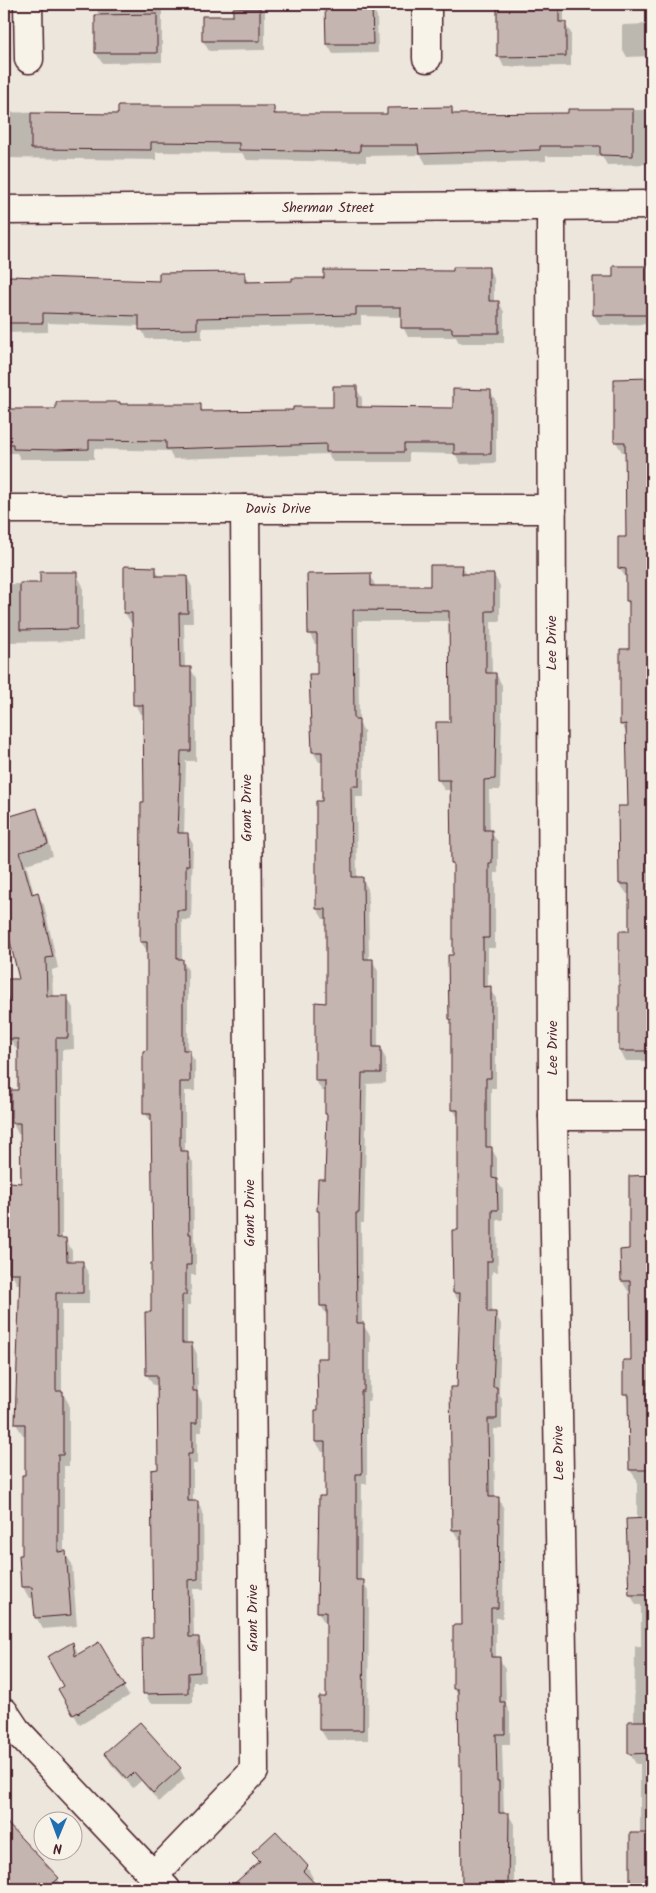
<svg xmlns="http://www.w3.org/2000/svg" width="656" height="1893" font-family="Kalam,sans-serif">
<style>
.shadow{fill:#0003}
.building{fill:#c4b5b0;stroke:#4a1f2b}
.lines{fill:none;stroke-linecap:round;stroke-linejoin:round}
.minor-casing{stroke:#4a1f2b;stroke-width:31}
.minor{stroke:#f7f3e8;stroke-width:28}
.labels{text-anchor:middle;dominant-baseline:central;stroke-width:4;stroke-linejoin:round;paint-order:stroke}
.street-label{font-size:14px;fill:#4a1f2b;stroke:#f7f3e8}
</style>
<rect width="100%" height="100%" fill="#ece6dd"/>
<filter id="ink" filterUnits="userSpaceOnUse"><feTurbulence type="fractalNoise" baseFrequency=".02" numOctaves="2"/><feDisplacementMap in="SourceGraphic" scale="10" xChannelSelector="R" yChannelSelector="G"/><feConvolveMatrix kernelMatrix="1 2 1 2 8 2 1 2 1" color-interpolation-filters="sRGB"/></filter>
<g filter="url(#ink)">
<!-- shadow -->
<g class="shadow">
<polygon points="98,4 162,4 162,62 102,63 96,53"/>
<polygon points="234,4 265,4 265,50 209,51 203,41 234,17"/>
<polygon points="309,4 367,4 367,6 371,6 377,16 378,53 333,54 327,44 326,4"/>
<polygon points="498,4 564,4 564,23 571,33 571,66 504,67 499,57"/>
<polygon points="652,24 652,56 627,57 622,48 622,25"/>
<polygon points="273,107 278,115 388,115 452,109 455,115 569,114 569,110 652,110 652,164 607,165 602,156 546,156 546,161 426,164 421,155 366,156 366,162 247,160 242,153 156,152 156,160 4,158 4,112 120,115"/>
<polygon points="648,267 652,274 652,324 600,325 594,315 614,278"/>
<polygon points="488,268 494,278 494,302 499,302 504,312 504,343 459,343 456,337 408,337 403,327 402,317 361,316 361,325 202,328 202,339 146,339 140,326 48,323 48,332 4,333 4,286 160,282 244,273 250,283 294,282 454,272"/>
<polygon points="650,380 652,383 652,1061 626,1061 620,1051 631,932 630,894 627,894 620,884 629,807 628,736 621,724 630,650 630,606 627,601 627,579 619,568 628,538 627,452 622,452 616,442"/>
<polygon points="356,388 362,398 362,409 455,409 490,391 496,401 496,463 461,464 455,454 409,453 409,462 333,462 328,454 173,459 169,451 94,449 94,459 20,459 17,453 4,453 4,410 57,410 121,405 200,406 204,413 295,412 334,408"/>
<polygon points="462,566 467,575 494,575 500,586 500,622 491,621 492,674 496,674 502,685 502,716 500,790 489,790 490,831 498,842 498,873 495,873 495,948 488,948 488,988 496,998 496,1088 491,1088 491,1148 497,1158 497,1181 503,1190 503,1220 497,1220 498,1272 492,1271 492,1313 495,1313 501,1324 499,1393 502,1399 502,1429 494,1429 495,1498 498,1498 504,1509 503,1618 496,1618 496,1658 499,1658 505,1669 506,1705 510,1713 510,1744 502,1744 504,1814 508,1814 514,1824 514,1889 453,1889 453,1883 464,1883 459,1697 455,1689 463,1626 462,1540 459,1540 453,1530 460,1304 454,1293 454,1231 459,1231 459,1120 453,1109 452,1023 450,1018 454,956 452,790 444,790 438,779 451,724 450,621 358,621 359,723 364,731 364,797 356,797 357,878 362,878 368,889 369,960 372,960 378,971 378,1048 380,1048 386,1059 386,1083 367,1084 364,1223 361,1223 362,1324 370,1335 370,1401 367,1401 367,1484 362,1484 361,1581 369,1591 368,1740 327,1740 320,1729 328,1698 327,1622 324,1622 318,1612 327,1498 326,1452 322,1452 316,1442 319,1411 328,1359 328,1317 321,1306 321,1215 318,1211 326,1181 328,1118 326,1114 326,1091 322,1091 316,1081 328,1004 327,919 323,919 317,909 323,762 319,762 313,752 318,675 318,644 315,644 309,633 370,575 376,587 431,587"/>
<polygon points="155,568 160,577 187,577 192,587 193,623 184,623 185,668 190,668 196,678 196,761 186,761 184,834 187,834 193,844 191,920 182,920 182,960 188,970 188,1051 195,1061 195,1091 185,1091 185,1152 193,1162 194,1240 196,1245 196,1275 191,1275 191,1305 187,1305 187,1345 192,1344 197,1354 198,1395 202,1402 202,1432 197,1432 197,1464 193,1464 193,1502 197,1502 203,1512 204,1589 193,1589 194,1638 198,1638 204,1648 205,1682 193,1682 193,1703 150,1703 145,1693 154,1639 159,1471 158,1385 153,1385 147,1375 152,1313 154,1211 152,1123 145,1113 149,1052 148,952 141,942 140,880 143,880 146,803 145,714 140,714 135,704 134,623 131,623 125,613"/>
<polygon points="76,573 83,586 83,641 4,642 4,584 41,584"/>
<polygon points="37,810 43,821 53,856 26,864 34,894 37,894 44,905 58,968 52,970 53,997 67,997 73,1008 74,1049 62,1050 62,1239 66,1239 72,1251 72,1263 82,1263 89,1274 89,1304 62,1304 62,1392 69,1404 69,1466 64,1466 64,1552 72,1564 77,1626 43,1629 36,1617 34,1598 29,1598 23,1587 26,1435 23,1435 16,1424 21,1284 17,1284 11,1273 22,1184 22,1134 18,1134 12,1122 19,1092 20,1050 17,1050 10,1039 20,980 12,944 6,945 4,941 4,819"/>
<polygon points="652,1176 652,1889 631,1889 631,1834 640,1834 640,1764 636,1764 630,1754 634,1723 635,1646 641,1646 641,1605 636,1605 630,1594 637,1520 637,1480 630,1470 630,1403 625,1394 633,1361 631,1291 628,1291 622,1281 631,1251 630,1177"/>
<polygon points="73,1643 79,1655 98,1644 129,1696 80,1725 59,1689 65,1686"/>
<polygon points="106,1754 180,1769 185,1779 159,1802 141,1781 133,1788 111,1764"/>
<polygon points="4,1815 15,1834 58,1879 64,1889 13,1889 4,1880"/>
<polygon points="254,1853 307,1867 313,1878 310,1881 318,1889 242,1889 238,1882 259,1863"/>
</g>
<!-- building -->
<g class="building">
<polygon points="497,4 559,4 559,22 566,22 566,56 497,57"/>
<polygon points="325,5 372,5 373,44 326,44"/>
<polygon points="233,8 260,8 260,41 202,41 202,16 233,16"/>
<polygon points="157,14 157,53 95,53 95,15"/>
<polygon points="118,106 274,106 274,114 387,114 387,108 452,107 452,114 568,113 568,109 633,109 633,156 600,155 600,146 540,146 540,150 419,154 418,145 360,145 360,152 239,150 239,143 151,142 151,150 31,149 31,113 118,114"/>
<polygon points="613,266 649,266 649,315 593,315 593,277 613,277"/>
<polygon points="453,267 489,267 489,301 499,301 499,333 452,333 452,328 401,328 401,307 356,307 356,315 197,318 197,329 139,330 139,316 43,313 43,323 4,323 4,285 9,285 9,276 159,281 159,273 245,272 245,282 292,281 292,278 324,278 324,270 453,271"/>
<polygon points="651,378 652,1051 619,1051 619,931 629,931 629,884 619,884 618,806 628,806 626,724 620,725 620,649 629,649 629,601 626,601 626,569 618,568 618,537 626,537 625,442 614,442 614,379"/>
<polygon points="333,386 357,386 357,407 453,408 453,389 491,390 491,454 454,454 454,444 404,444 404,452 326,452 326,444 166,449 166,441 89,440 89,449 56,450 13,449 13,444 4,444 4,409 56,409 56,402 120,402 120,404 201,404 201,411 293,410 293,407 333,407"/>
<polygon points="430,565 463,565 462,574 494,574 494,611 486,611 486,673 496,673 496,705 495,779 484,780 484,830 492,830 492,863 489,863 489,938 483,938 483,987 491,986 491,1078 486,1078 486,1147 492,1147 492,1178 497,1179 498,1210 492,1210 492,1261 487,1261 487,1312 496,1312 493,1387 497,1387 497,1419 488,1419 489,1497 499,1497 498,1608 491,1608 491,1657 500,1657 500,1702 505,1702 505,1734 496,1734 497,1781 499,1781 499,1813 509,1813 508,1889 462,1889 461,1766 459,1766 458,1689 453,1689 453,1625 462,1625 461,1530 452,1530 451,1451 450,1387 457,1387 460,1293 453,1293 452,1230 458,1230 458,1110 451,1110 451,1019 449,1019 448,955 453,955 453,863 451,863 450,780 437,780 436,722 450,722 449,611 353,610 354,719 359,719 359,786 351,786 352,877 363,877 364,959 373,959 373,1047 381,1047 381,1073 362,1073 359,1213 356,1213 357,1323 364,1323 364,1391 361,1391 362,1474 356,1474 356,1580 364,1580 363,1730 319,1730 319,1697 326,1697 326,1612 317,1612 319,1496 325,1496 325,1442 315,1442 315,1410 318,1410 317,1358 327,1358 327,1306 320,1306 319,1211 317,1211 318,1179 325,1179 327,1114 325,1114 325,1081 315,1081 315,1002 326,1003 326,909 316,909 316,801 322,801 322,752 312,752 309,674 317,674 317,634 308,634 307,574 371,573 371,586 430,586"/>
<polygon points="124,566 156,567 156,576 187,576 188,613 179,613 180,667 191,667 191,751 181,751 178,833 188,833 189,865 186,865 186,910 177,910 177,959 183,959 183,1050 190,1050 190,1082 180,1082 180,1151 188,1151 189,1234 191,1234 191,1265 186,1265 186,1295 182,1295 182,1343 192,1343 193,1391 197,1391 197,1423 192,1423 192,1454 188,1454 188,1501 198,1501 198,1579 188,1580 189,1637 199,1637 200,1672 188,1673 188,1693 143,1694 142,1638 153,1637 151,1470 158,1469 157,1375 146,1375 145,1312 151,1312 151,1263 153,1263 151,1114 143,1114 143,1051 147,1050 147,942 140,942 141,802 144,802 143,705 133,705 132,613 124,613"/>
<polygon points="40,572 77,572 77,629 20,630 20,583 40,583"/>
<polygon points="37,808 48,844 20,852 32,894 38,892 53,957 46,958 47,996 68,996 68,1038 56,1038 57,1238 66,1238 67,1261 83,1261 83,1293 56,1293 56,1391 63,1391 63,1455 58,1455 58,1552 66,1551 71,1615 35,1618 32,1587 21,1587 19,1555 22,1555 22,1475 25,1475 25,1424 15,1424 20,1273 9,1273 9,1239 10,1182 21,1183 20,1123 11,1123 11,1090 18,1090 18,1039 9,1039 8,979 19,979 8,933 4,934 4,818"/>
<polygon points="652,1175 652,1470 629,1470 628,1394 623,1394 623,1360 631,1360 630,1281 621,1281 620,1250 629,1249 629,1176"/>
<polygon points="652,1518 652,1595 629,1595 626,1519"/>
<polygon points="73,1642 75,1656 99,1642 125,1686 79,1712 79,1714 78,1712 73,1715 58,1689 63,1686 47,1657"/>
<polygon points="628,1721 652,1721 652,1753 628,1754"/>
<polygon points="140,1722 181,1768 153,1793 134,1772 127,1779 104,1753"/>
<polygon points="4,1820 59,1878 47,1889 17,1889 4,1875"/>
<polygon points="276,1831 308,1866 303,1871 320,1889 228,1889 260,1861 252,1853"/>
<rect x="630" y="1833" width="22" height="56"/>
</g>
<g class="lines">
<!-- minor casing -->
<g class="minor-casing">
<g id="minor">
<polyline points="28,4 29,59"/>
<polyline points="427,4 427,58"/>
<polyline points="551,206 553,1116 566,1889"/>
<polyline points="4,210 652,205"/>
<polyline points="4,509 552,509"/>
<polyline points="553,1116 652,1116"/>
<polyline points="4,1712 16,1730 166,1889"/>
<polyline points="153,1876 254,1771 245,509"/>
</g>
</g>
<!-- minor -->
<use href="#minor" class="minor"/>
</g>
</g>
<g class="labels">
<!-- street labels -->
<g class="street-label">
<text x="328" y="208">Sherman Street</text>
<text x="278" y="509">Davis Drive</text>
<text transform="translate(552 643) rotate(-90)">Lee Drive</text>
<text transform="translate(247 808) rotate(-90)">Grant Drive</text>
<text transform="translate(553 1048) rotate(-90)">Lee Drive</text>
<text transform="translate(250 1213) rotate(-90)">Grant Drive</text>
<text transform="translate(559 1453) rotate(-91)">Lee Drive</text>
<text transform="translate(253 1618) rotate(-90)">Grant Drive</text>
</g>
</g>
<!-- margin -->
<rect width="656" height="1893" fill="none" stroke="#f7f3e8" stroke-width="20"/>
<rect x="10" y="10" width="636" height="1873" fill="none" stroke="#4a1f2b" stroke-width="2" filter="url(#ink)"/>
<!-- north arrow -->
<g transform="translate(58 1836) rotate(181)"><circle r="24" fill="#f7f3e8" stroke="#b29e9c"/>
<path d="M0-4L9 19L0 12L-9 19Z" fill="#1f6fb2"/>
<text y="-8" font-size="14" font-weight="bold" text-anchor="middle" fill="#4a1f2b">N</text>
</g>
</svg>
